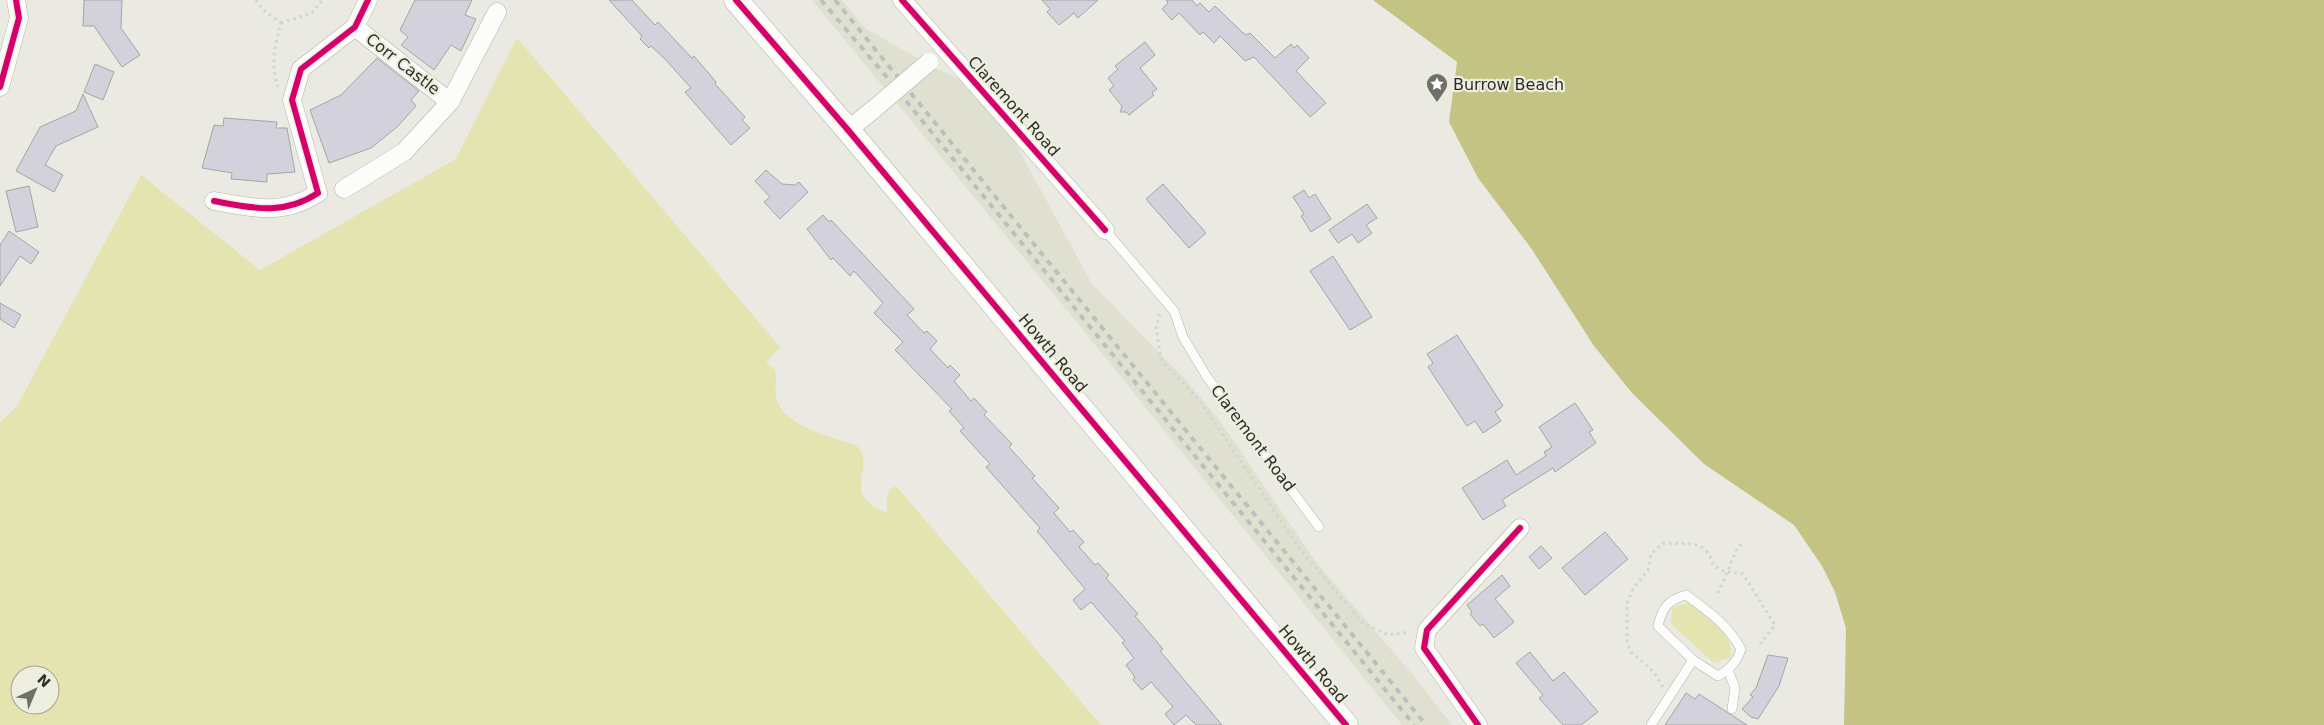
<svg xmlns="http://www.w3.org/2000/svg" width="2324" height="725" font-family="'DejaVu Sans',sans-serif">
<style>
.built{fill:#dfe0cf}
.green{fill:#e3e4b0;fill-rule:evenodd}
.water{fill:#c3c483}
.building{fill:#d2d1dc;stroke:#a5a5a4}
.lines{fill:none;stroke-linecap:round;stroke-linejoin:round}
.lane-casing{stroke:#b3b3ad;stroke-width:10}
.street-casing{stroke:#b3b3ad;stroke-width:19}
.secondary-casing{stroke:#b3b3ad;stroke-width:25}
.path{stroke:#d3d3d0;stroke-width:3;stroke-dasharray:2.5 4;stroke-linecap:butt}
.lane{stroke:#fcfcfb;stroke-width:9}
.street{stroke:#fcfcfb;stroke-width:18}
.secondary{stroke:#fcfcfb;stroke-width:24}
.rail{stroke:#bebebc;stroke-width:4;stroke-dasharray:6 6;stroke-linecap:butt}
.street-bridge-casing{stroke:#b3b3ad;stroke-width:19;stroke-linecap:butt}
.street-bridge{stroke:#fcfcfb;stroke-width:18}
.cycleway-casing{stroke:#edeedf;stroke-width:9}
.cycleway{stroke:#d6006c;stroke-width:6}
.labels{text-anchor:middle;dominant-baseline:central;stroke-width:4.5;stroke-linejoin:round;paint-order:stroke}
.street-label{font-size:16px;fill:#2e2e28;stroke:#edeedf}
.poi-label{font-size:16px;fill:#2e2e28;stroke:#edeedf;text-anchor:start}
</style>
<rect width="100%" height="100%" fill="#eaeae2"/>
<!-- built -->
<polygon class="built" points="812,0 842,0 865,28 933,67 966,82 1008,130 1092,284 1187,381 1220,421 1315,561 1414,676 1452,725 1402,725 1088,336"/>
<!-- green -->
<g class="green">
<path d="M517 38 780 347 766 362 775 370C777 380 774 391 777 401 783 424 834 439 855 445 874 458 854 480 864 497 869 505 879 509 887 513V497L890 489 896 486 1101 725H0V423L17 406 141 175 260 270 456 159ZM20 675H50V705H20Z"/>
<path d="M1688 603C1705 616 1738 635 1730 658L1714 663 1671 624 1672 610 1676 606Z"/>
</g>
<!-- water -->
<polygon class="water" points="1373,0 2324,0 2324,725 1844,725 1846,628 1835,592 1822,566 1794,525 1704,464 1632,393 1594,346 1531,248 1478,178 1449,122 1457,62"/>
<!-- building -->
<g class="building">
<polygon points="84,0 122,0 121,28 140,55 122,67 94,26 83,26"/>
<polygon points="415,0 472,0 465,15 476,19 461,51 451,45 434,70 401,45 408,37 400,30"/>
<polygon points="609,0 632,0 655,25 658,22 692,58 694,56 716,82 715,84 745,117 742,120 750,128 731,145 685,92 691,88 665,59 651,46 649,48 640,39 642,36"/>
<polygon points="1042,0 1098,0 1078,18 1074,13 1059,25 1047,12 1050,9"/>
<polygon points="1166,0 1192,0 1197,6 1200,3 1209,12 1215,6 1243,33 1247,35 1250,33 1275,58 1291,44 1294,48 1297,45 1309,58 1296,71 1326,103 1310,117 1254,57 1245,61 1220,36 1214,43 1203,32 1200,35 1179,13 1172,20 1162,9 1168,3"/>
<polygon points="1145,42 1155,55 1140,68 1157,89 1152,93 1154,95 1129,115 1126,112 1120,112 1122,106 1109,90 1114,86 1108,78 1118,69 1115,66"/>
<polygon points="377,58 419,91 411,100 416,106 397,127 371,148 329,163 310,110 341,95"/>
<polygon points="95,64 114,72 103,100 84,92"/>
<polygon points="83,94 98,127 56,146 45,165 63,175 54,192 16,171 40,127 76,111"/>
<polygon points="224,118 277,122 276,128 287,128 295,172 267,174 267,182 231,179 232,173 202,168 214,125 223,126"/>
<polygon points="766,170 782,184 795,185 799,182 808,192 780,219 764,202 770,197 755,181"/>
<polygon points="1163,184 1206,233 1189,248 1146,199"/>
<polygon points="29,186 38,227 16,232 6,191"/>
<polygon points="1304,190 1309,198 1315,194 1331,219 1311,232 1301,216 1304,214 1293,197"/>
<polygon points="1367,204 1377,218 1366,225 1372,233 1358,243 1352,234 1338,243 1329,230"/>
<polygon points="823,215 829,222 831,220 914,309 907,315 924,333 927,331 937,341 930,349 948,368 950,365 960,375 954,381 971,401 974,398 987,412 984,415 1012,444 1009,447 1035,476 1032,478 1059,508 1054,513 1070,532 1073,530 1084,542 1079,547 1095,565 1098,563 1109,575 1106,578 1138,614 1135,616 1163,649 1160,651 1222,725 1196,725 1186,715 1174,725 1165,714 1173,707 1151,682 1142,690 1133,680 1135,677 1126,665 1134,658 1122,643 1125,641 1091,602 1081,610 1073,600 1085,589 1037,531 1040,528 986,467 990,464 960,431 964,428 949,411 952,409 895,350 903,342 874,313 883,303 854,271 850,276 833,258 831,260 807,229"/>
<polygon points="9,231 39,252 31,264 20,256 0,286 0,245"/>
<polygon points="1333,256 1372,317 1350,330 1310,271"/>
<polygon points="0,303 21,315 14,328 0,319"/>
<polygon points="1457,335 1503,406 1495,412 1501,421 1483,433 1475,421 1467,426 1428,367 1433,363 1427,354"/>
<polygon points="1575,403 1593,430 1589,432 1596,443 1555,472 1553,468 1502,500 1506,506 1483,520 1462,488 1507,460 1516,475 1546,456 1544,452 1552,447 1539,427"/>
<polygon points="1605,532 1628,559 1585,595 1562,568"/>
<polygon points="1541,546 1552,558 1539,569 1529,557"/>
<polygon points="1502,575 1510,586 1495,599 1514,622 1494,638 1483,624 1480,626 1470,614 1472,612 1467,605"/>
<polygon points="1530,652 1553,681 1564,672 1598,712 1581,725 1563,725 1539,698 1543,695 1516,663"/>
<polygon points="1768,655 1788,658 1779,686 1758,719 1751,717 1742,709 1753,697 1750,695 1756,688"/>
<polygon points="1686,693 1695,699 1699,694 1747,725 1665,725"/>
</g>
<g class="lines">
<!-- lane casing -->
<g class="lane-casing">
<g id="lane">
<polyline points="1105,230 1174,311 1183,337 1207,377 1319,527"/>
<path d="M1686 595C1708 611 1728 625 1741 649 1737 662 1730 669 1718 676L1693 660 1658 626C1662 608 1668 600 1686 595Z"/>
<polyline points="1728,670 1735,688 1732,709"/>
<polyline points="1651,725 1693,660"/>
</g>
</g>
<!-- street casing -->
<g class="street-casing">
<g id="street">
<polyline points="902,0 1105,230"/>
<polyline points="355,27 450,102"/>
<polyline points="0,87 19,18 16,0"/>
<polyline points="848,130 874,109"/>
<polyline points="344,189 404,152 450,102 497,12"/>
<path d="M214 201C252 208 283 216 318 193L292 100 301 69 355 27 368 0"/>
<polyline points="1478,725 1424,648 1427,630 1520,528"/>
</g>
</g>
<!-- secondary casing -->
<g class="secondary-casing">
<polyline id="secondary" points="736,0 848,130 1346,725"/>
</g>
<!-- path -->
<g class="path">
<path d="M256 0 263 10 281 23C275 45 270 64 278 87"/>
<polyline points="281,23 312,13 322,0"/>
<polyline points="1160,314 1156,326 1161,360 1197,398 1211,417 1300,549 1362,622 1388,635 1410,632"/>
<polyline points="1718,593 1737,549 1742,544"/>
<path d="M1663 687 1654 672 1631 652 1627 642V604L1633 589 1648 570 1651 554 1663 543C1687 545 1706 538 1713 565L1723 571 1743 574 1775 625 1760 644"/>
</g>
<!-- lane -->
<use href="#lane" class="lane"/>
<!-- street -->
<use href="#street" class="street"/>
<!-- secondary -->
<use href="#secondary" class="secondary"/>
<!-- rail -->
<g class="rail">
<polyline points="821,0 885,75 1414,725"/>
<polyline points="835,0 1426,725"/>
</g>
<!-- street-bridge casing -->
<g class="street-bridge-casing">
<polyline id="street-bridge" points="874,109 929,62"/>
</g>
<!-- street-bridge -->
<use href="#street-bridge" class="street-bridge"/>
<!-- cycleway casing -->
<g class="cycleway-casing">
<g id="cycleway">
<polyline points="736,0 848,130 1346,725"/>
<polyline points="902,0 1105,230"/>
<polyline points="0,87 19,18 16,0"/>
<path d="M214 201C252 208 283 216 318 193L292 100 301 69 355 27 368 0"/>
<polyline points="1478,725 1424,648 1427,630 1520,528"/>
</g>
</g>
<!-- cycleway -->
<use href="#cycleway" class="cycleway"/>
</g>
<!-- icons -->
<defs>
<g id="sight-pin" transform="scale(1.125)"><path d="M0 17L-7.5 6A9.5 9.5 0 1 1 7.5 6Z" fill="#707069" stroke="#edeedf"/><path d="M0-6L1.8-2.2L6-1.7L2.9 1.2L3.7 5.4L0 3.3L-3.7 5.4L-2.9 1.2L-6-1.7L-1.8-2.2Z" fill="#fff"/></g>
</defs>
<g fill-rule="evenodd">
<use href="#sight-pin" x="1437" y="84"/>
</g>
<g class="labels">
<!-- street labels -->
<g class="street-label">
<text transform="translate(403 64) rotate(38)">Corr Castle</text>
<text transform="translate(1014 106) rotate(48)">Claremont Road</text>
<text transform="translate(1053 353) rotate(50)">Howth Road</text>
<text transform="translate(1253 438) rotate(53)">Claremont Road</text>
<text transform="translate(1313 664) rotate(50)">Howth Road</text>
</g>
<!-- poi labels -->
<g class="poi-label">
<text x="1453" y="84">Burrow Beach</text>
</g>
</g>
<!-- north arrow -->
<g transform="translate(35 690) rotate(44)"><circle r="24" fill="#edeedf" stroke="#a1a196"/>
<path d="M0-4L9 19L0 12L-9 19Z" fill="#707069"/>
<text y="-8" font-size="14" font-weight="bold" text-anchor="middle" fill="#2e2e28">N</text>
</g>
</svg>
